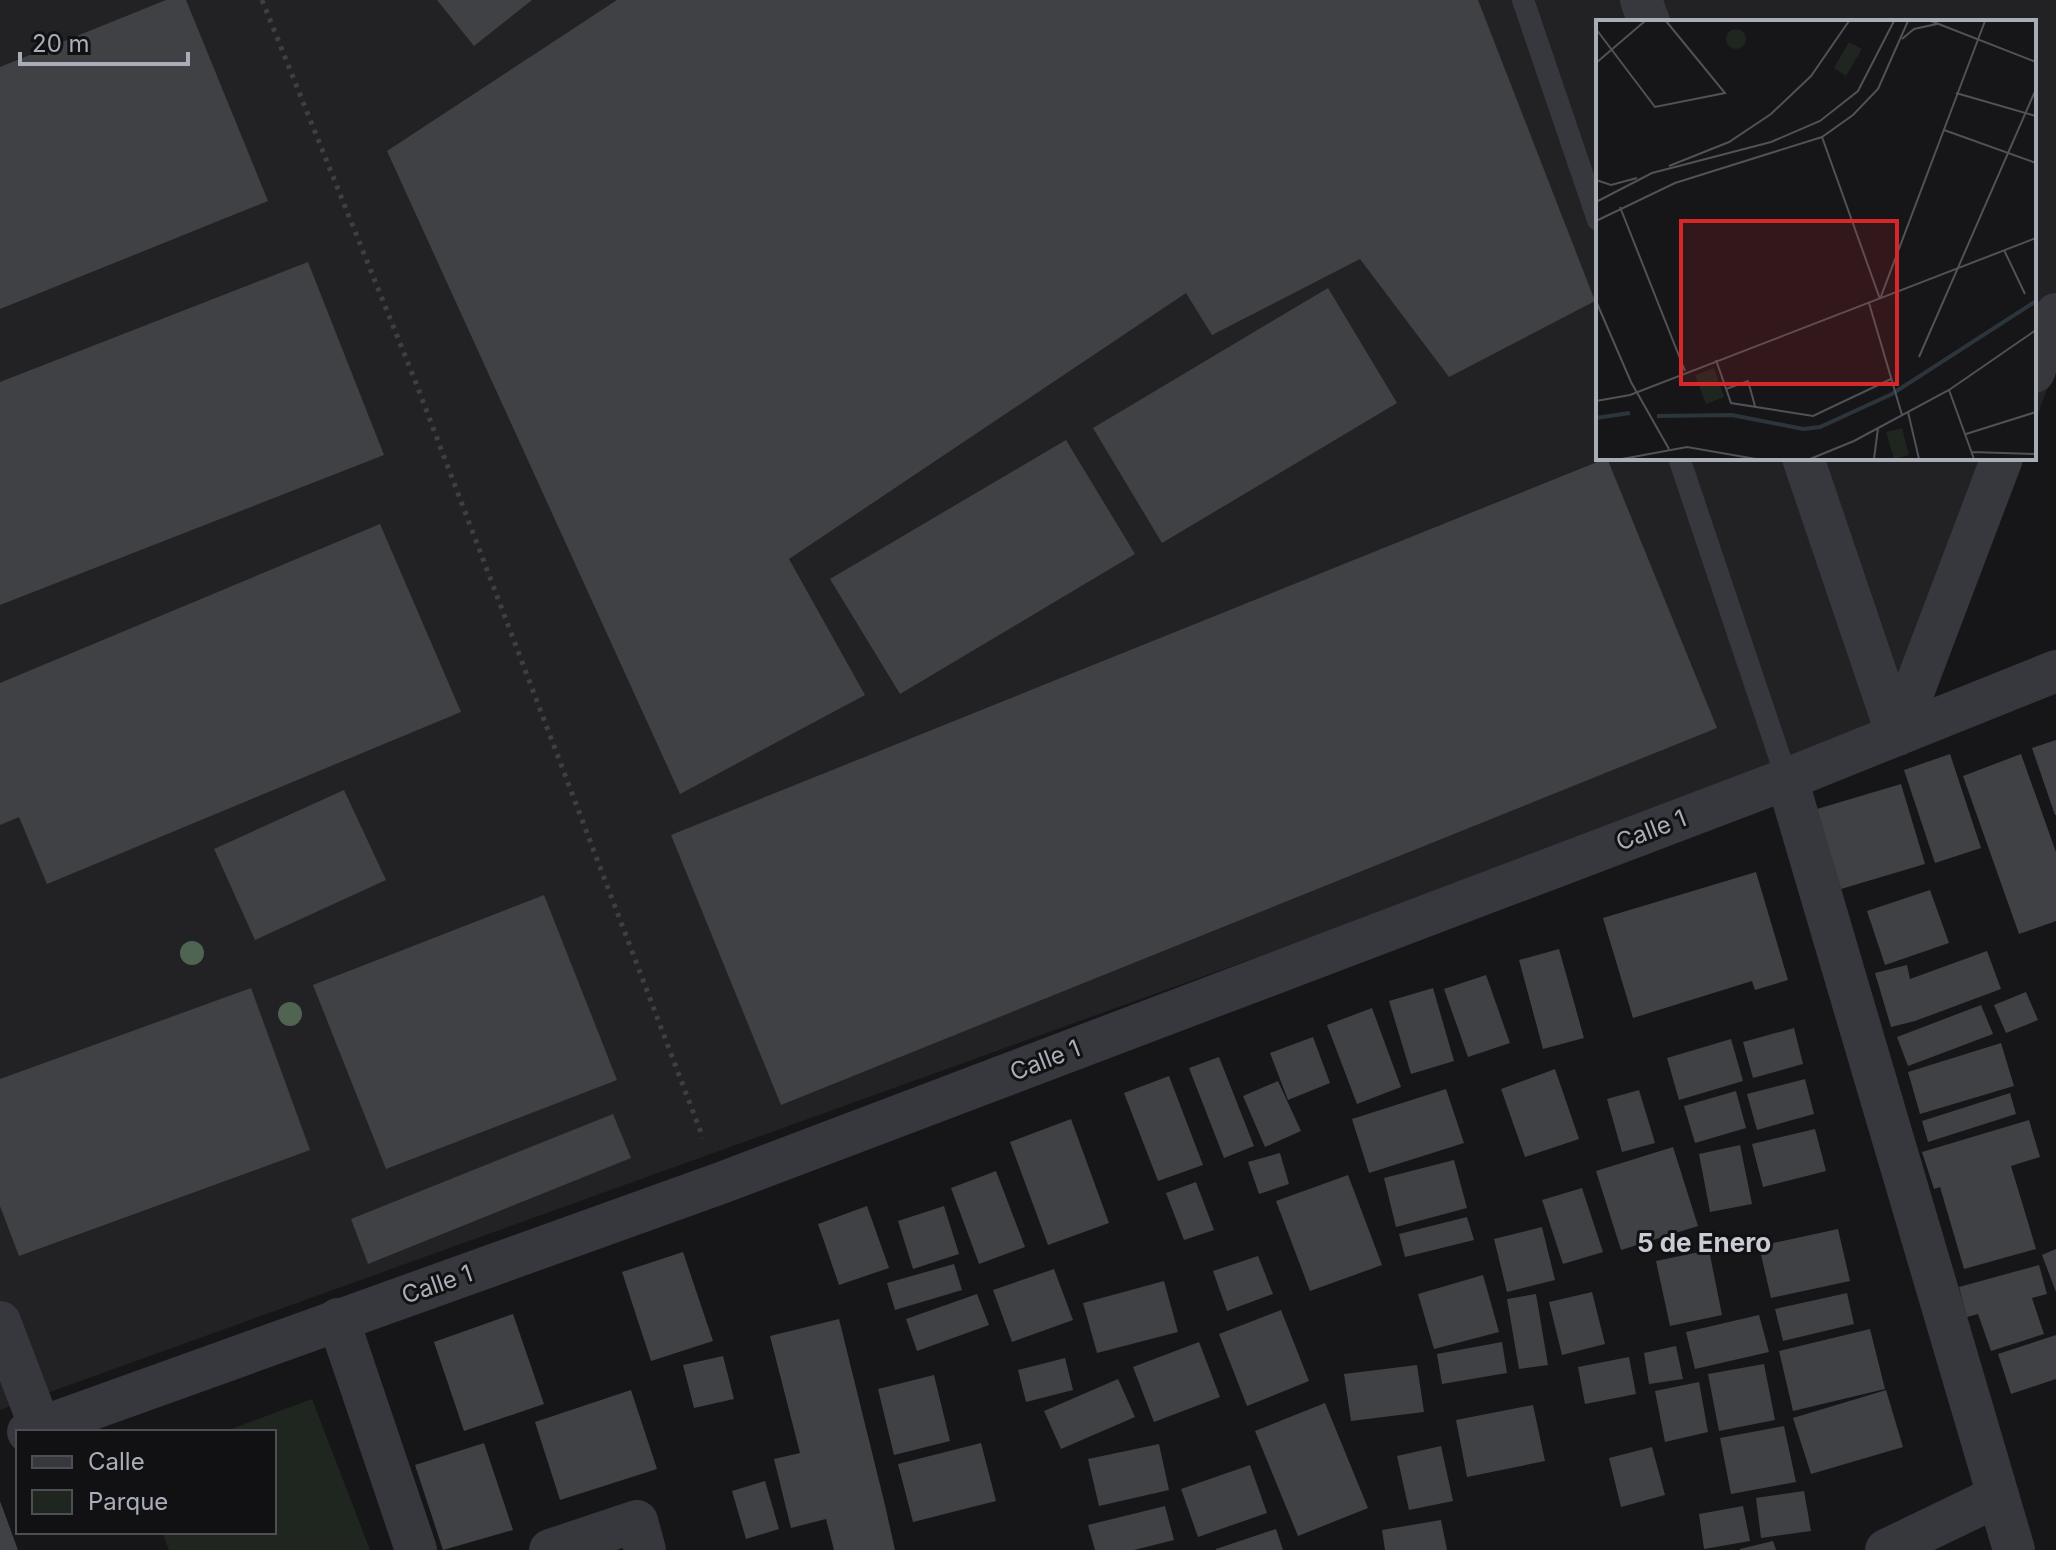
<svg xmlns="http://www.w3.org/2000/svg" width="2056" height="1550" font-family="Inter,sans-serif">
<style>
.built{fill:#222225}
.green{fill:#1e261f}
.building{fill:#404145}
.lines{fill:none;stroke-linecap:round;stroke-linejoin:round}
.path{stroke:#3d3f44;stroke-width:5;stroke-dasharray:4 6;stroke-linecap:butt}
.service{stroke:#37383d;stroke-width:22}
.minor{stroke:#37383d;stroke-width:42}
.tree{fill:#506452}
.labels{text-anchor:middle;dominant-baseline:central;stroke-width:6;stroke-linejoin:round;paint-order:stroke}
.street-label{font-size:24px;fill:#a8adb8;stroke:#111113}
.neighbourhood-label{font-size:26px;font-weight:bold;fill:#c9ccd4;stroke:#111113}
.inset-river{fill:none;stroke:#2c353c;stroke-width:4}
.inset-road{fill:none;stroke:#505258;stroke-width:2}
.view{fill:#d62828;fill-opacity:0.15;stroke:#d62828;stroke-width:4}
.inset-edge{fill:none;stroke:#a8adb8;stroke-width:4}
</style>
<rect width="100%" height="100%" fill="#161618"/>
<!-- built -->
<polygon class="built" points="0,0 2056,0 2056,365 2034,425 2034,22 1598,22 1598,458 2022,458 1926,716 0,1410"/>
<!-- green -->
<polygon class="green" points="312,1399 370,1550 169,1550 162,1532 274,1532 274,1432 223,1432"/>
<!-- building -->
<g class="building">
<polygon points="166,0 186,0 268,201 0,309 0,67"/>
<polygon points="437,0 532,0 474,46"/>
<polygon points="617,0 1478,0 1595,301 1449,377 1360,259 1212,335 1186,293 789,559 865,695 680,794 387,151"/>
<polygon points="308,262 384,455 0,605 0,382"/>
<polygon points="1328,288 1397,403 1162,543 1093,428"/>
<polygon points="1066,440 1135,554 900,694 830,579"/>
<polygon points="1607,458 1717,728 781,1105 671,835"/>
<polygon points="380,524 461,712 47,884 19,817 0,825 0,683"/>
<polygon points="2056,740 2056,815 2055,815 2032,748"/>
<polygon points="1950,754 1981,848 1935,863 1904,770"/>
<polygon points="2021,754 2056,852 2056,921 2019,934 1963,776"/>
<polygon points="1901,784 1925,864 1841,889 1817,809"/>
<polygon points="344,790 386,880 255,940 214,849"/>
<polygon points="1756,872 1788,980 1755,990 1752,981 1633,1018 1603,918"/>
<polygon points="1930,890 1949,943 1885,965 1867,911"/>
<polygon points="544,895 617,1080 386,1169 313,985"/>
<polygon points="1559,949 1584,1038 1543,1049 1519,960"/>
<polygon points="1987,951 2001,989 1915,1021 1891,1027 1875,973 1907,965 1910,979"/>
<polygon points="1486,975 1510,1043 1468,1057 1444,989"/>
<polygon points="251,988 310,1150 19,1256 0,1206 0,1079"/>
<polygon points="1433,988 1454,1061 1411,1074 1389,1001"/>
<polygon points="2026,992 2038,1020 2006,1033 1994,1005"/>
<polygon points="1981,1005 1993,1034 1908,1066 1897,1037"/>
<polygon points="1372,1008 1401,1087 1357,1104 1327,1025"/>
<polygon points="1794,1028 1803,1064 1753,1078 1743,1042"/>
<polygon points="1313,1037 1330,1083 1288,1100 1270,1053"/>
<polygon points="1731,1039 1743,1081 1679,1100 1667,1058"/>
<polygon points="2001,1043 2014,1086 1920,1114 1908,1072"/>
<polygon points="1219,1057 1254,1146 1224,1158 1189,1068"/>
<polygon points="1555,1069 1579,1139 1525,1157 1501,1089"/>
<polygon points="1169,1076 1203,1165 1158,1181 1124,1093"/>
<polygon points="1805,1079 1814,1114 1757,1130 1747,1094"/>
<polygon points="1278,1081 1301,1131 1265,1147 1243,1096"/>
<polygon points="1446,1089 1464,1143 1369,1173 1352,1119"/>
<polygon points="1639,1090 1655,1143 1622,1152 1607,1099"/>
<polygon points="1736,1091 1746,1128 1695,1143 1684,1106"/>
<polygon points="2010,1093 2016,1114 1928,1142 1922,1121"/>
<polygon points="613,1114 631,1158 368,1264 351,1219"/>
<polygon points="1071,1119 1109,1223 1048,1245 1010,1142"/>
<polygon points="2029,1120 2040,1157 2011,1166 2036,1249 1964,1269 1940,1187 1934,1189 1922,1152"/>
<polygon points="1815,1129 1826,1171 1763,1187 1752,1144"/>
<polygon points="1740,1145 1752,1204 1710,1212 1699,1154"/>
<polygon points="1673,1147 1698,1226 1621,1250 1596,1171"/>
<polygon points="1280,1153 1289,1184 1259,1194 1248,1162"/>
<polygon points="1454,1160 1467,1208 1396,1227 1384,1178"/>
<polygon points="996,1171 1025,1247 979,1264 951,1188"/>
<polygon points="1348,1175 1382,1265 1310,1291 1276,1201"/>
<polygon points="1196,1182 1214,1230 1184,1240 1166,1193"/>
<polygon points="1582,1188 1603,1252 1563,1264 1542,1200"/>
<polygon points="867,1206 889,1268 839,1285 818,1224"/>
<polygon points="944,1206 959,1254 913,1269 898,1221"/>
<polygon points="1467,1217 1474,1240 1405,1257 1399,1234"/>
<polygon points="1542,1227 1555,1280 1507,1292 1494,1239"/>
<polygon points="1838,1229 1850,1281 1771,1298 1759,1246"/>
<polygon points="2056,1249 2056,1292 2042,1255"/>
<polygon points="1709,1250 1722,1315 1670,1326 1656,1261"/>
<polygon points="683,1252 713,1341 651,1361 622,1272"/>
<polygon points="1258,1256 1273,1294 1227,1311 1213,1271"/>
<polygon points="954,1264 962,1290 895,1310 887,1283"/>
<polygon points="2039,1265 2047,1294 2032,1298 2044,1334 1991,1351 1978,1314 1967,1317 1959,1287"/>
<polygon points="1054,1269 1073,1320 1012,1342 993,1290"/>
<polygon points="1483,1275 1499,1332 1434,1349 1418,1294"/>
<polygon points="1164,1281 1178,1332 1097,1353 1083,1303"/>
<polygon points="1592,1292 1605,1344 1562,1355 1549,1302"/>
<polygon points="1847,1293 1854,1324 1783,1341 1775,1309"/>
<polygon points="977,1294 989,1325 917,1351 906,1319"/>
<polygon points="1536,1294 1548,1365 1519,1369 1507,1299"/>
<polygon points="1281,1310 1309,1381 1247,1406 1219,1334"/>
<polygon points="513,1314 544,1404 464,1431 434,1342"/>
<polygon points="1759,1315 1769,1352 1695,1369 1686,1332"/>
<polygon points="839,1319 885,1505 895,1550 834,1550 826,1519 791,1528 774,1459 800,1453 770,1336"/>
<polygon points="1870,1329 1885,1389 1793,1411 1779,1351"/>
<polygon points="2056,1335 2056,1379 2011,1394 1998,1354"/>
<polygon points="1199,1342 1220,1397 1154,1422 1133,1367"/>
<polygon points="1502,1342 1507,1373 1442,1384 1437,1354"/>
<polygon points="1676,1346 1683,1379 1649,1384 1644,1353"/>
<polygon points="723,1356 734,1399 694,1408 683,1365"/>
<polygon points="1629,1357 1636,1394 1585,1404 1578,1367"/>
<polygon points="1065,1358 1073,1390 1026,1402 1018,1370"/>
<polygon points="1764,1364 1775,1420 1719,1431 1708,1374"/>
<polygon points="1417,1365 1424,1412 1351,1421 1344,1374"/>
<polygon points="934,1375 950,1441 894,1455 878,1389"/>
<polygon points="1118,1379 1135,1417 1061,1449 1044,1411"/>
<polygon points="1699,1382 1708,1432 1665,1442 1655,1391"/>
<polygon points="631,1390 657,1469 560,1500 535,1422"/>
<polygon points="1886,1390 1903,1447 1811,1474 1793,1418"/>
<polygon points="1325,1403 1368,1508 1298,1536 1255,1431"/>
<polygon points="1533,1405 1545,1461 1467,1477 1456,1420"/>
<polygon points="1784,1426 1796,1482 1731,1494 1720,1438"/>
<polygon points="484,1443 513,1530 443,1550 415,1465"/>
<polygon points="981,1443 996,1501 913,1522 898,1464"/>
<polygon points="1159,1444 1169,1490 1099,1506 1088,1459"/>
<polygon points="1441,1446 1453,1501 1409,1510 1397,1456"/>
<polygon points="1652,1447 1665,1495 1621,1507 1609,1458"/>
<polygon points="1250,1465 1267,1513 1198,1537 1181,1489"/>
<polygon points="765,1481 779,1529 746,1539 732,1491"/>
<polygon points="1804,1491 1811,1531 1761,1538 1756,1498"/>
<polygon points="0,1501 18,1550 0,1550"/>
<polygon points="1165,1506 1174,1540 1134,1550 1095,1550 1088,1525"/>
<polygon points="1743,1506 1750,1541 1704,1549 1699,1514"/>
<polygon points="1441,1520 1447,1550 1385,1550 1382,1530"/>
<polygon points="1276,1529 1283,1550 1216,1550 1216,1549"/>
<polygon points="1773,1541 1776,1550 1740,1550 1740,1549"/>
</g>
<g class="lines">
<!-- path -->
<polyline class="path" points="262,0 416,383 703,1138"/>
<!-- service -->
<g class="service">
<polyline points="1523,0 1598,220"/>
<polyline points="1679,458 1787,779"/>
</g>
<!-- minor -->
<g class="minor">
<polyline points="1641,0 1649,22"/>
<polyline points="2034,372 2056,314"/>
<polyline points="1803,458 1897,735"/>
<polyline points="1897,735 2002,458"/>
<polyline points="1787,779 2014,1550"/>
<polyline points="338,1319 416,1550"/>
<polyline points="0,1322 40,1427"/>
<polyline points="28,1432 721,1183 1787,779 2056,671"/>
<polyline points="550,1550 637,1521 645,1550"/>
<polyline points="1886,1550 1998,1496"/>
</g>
</g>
<!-- trees -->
<g class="tree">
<circle cx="192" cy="953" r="12"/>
<circle cx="290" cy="1014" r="12"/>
</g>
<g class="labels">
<!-- street labels -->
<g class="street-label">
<text transform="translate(1651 830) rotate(-21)">Calle 1</text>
<text transform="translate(1045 1060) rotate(-21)">Calle 1</text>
<text transform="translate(437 1284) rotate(-19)">Calle 1</text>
</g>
<!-- neighbourhood labels -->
<g class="neighbourhood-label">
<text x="1704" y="1242">5 de Enero</text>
</g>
</g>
<!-- overview -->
<g transform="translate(1596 20)">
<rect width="440" height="440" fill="#161618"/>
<path d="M130 19a10 10 0 1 1 20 0a10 10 0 1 1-20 0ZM253 22 266 29 250 56 238 48ZM118 348 128 377 110 384 99 355ZM306 408 313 435 298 439 290 412Z" fill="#1e261f"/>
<path class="inset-river" d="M61 396 136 395 207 409 224 407 296 374 440 281M0 398 34 393"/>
<path class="inset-road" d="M335 1 440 42M0 9 59 87 129 73 70 1M306 19 318 9 341 4M0 43 49 1M360 73 440 96M348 110 440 143M226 117 284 279M73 146 133 122 175 94 215 56 253 1M0 160 15 165 41 158M0 182 56 153 175 122 224 101 262 71 298 1M24 187 89 351M0 201 79 163 226 117 257 95 282 69 312 1M408 230 429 274M284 279 389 1M0 281 35 362 73 429M273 283 306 395M323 337 440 69M120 340 135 383 217 396 295 359M130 369 152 361 159 386M353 370 378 439M0 381 34 375 440 218M312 392 323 439M370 414 440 392M376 432 440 434M26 439 91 427 160 439M214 439 258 421 353 370 440 310M278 439 282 408"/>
<path class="view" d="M85 201H301V364H85Z"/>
<rect width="440" height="440" class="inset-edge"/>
</g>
<!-- legend -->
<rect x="16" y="1430" width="260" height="104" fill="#111113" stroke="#4d4f55" stroke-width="2"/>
<rect x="32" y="1456" width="40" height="12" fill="#37383d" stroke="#4d4f55" stroke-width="2"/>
<text x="88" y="1470" font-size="24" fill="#a8adb8">Calle</text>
<rect x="32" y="1490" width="40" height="24" fill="#1e261f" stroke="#4d4f55" stroke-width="2"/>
<text x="88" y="1510" font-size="24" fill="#a8adb8">Parque</text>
<!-- scale -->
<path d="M20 52v12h168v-12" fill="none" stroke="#a8adb8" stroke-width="4"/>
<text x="32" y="52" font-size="24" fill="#a8adb8" stroke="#111113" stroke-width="6" paint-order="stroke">20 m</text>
</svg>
